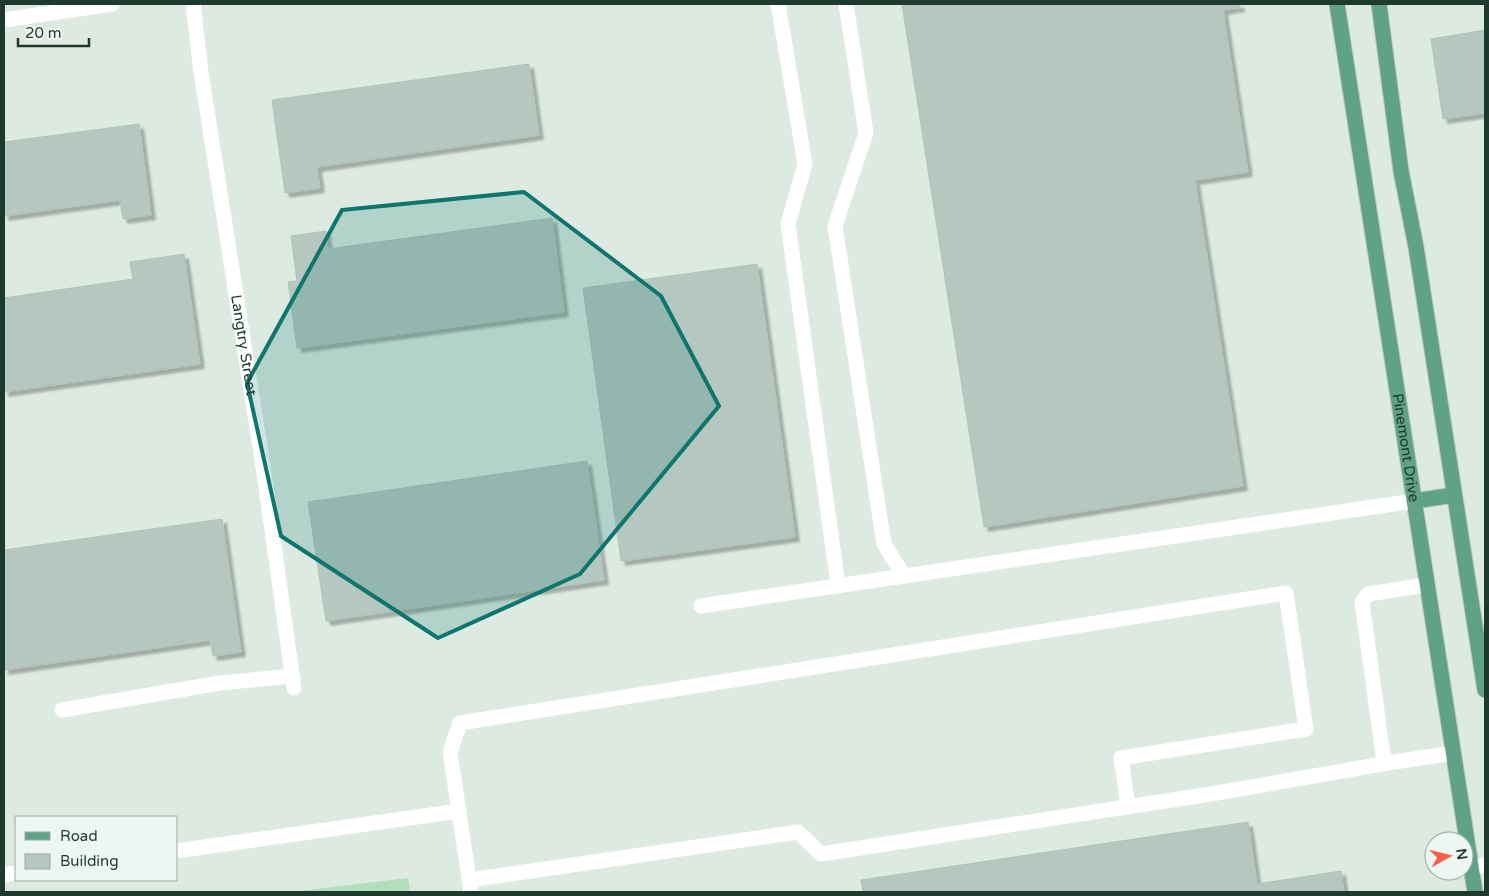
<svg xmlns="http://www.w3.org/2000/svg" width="1489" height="896" font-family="'Varela Round',sans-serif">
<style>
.green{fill:#b4ddb9}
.building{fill:#b5c7be;stroke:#afc3b8;filter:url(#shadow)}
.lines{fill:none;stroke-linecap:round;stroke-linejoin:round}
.major-casing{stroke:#bcc4c0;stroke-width:17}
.minor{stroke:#fff;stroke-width:15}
.major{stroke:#5fa288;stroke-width:15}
.marked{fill:#0f766e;fill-opacity:0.2;stroke:#0f766e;stroke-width:4;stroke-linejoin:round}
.labels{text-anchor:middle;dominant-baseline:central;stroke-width:4;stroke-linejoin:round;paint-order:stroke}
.street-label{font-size:15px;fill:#1e392e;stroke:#edf6f0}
</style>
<defs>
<filter id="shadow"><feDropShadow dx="4.5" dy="4.5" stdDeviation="1" flood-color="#0004"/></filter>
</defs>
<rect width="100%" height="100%" fill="#ddeae2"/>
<!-- green -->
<polygon class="green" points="408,878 410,892 292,892"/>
<!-- building -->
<g class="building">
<polygon points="902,4 1240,4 1240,7 1223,10 1248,172 1195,180 1243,486 984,527"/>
<polygon points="1485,30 1485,113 1443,119 1431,39"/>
<polygon points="529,64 539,135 317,167 320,188 285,193 272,100"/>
<polygon points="139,124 151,215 123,219 120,200 4,216 4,142"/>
<polygon points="552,218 564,312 297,348 288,282 297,281 291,236 326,231 328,249"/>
<polygon points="184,254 200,364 4,392 4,298 133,279 130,262"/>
<polygon points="757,264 795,537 621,561 583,288"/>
<polygon points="587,461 604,580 326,621 308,502"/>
<polygon points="222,519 241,652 213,656 210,640 4,670 4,550"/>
<polygon points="1248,822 1257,884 1341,871 1344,892 863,892 861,880"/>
</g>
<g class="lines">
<!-- major casing -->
<g class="major-casing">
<g id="major">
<path id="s2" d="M1337 4 1475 892"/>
<polyline points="1379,4 1401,171 1416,247 1485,690"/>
<polyline points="1414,501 1454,495"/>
</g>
</g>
<!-- minor -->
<g class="minor">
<path id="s1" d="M193 4 201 72 263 466 294 688"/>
<polyline points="778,4 805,164 788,224 838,585"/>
<polyline points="846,4 866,133 835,226 884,544 904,576 1414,501"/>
<polyline points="4,20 112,4"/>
<polyline points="1427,585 1368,594 1362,602 1383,755 1388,763 1453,753"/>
<polyline points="701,606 904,576"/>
<polyline points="62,710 220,683 292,676"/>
<polyline points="176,851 459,811"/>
<polyline points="1471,868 1485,865"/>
<polyline points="4,875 16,873"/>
<polyline points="470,880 798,832 821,854 1211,794 1388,763"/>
<polyline points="471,892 450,752 460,723 1286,593 1306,729 1121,758 1128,806"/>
</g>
<!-- major -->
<use href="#major" class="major"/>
</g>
<!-- marked area -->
<path class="marked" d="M524 192 661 296 719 406 580 574 438 638 281 536 247 383 342 210Z"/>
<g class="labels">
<!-- street labels -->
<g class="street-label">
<text stroke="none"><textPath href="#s1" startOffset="345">Langtry Street</textPath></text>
<text stroke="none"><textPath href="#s2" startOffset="449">Pinemont Drive</textPath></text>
</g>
</g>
<!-- border -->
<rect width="1489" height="896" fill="none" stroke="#1e392e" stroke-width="10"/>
<!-- legend -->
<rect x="15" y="816" width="162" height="65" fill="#edf6f0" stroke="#9aaaa2"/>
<rect x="25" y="832" width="25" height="8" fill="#5fa288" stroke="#9aaaa2"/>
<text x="60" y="841" font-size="15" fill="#1e392e">Road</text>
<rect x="25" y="854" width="25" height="15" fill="#b5c7be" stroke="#9aaaa2"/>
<text x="60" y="866" font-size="15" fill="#1e392e">Building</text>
<!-- north arrow -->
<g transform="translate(1449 856) rotate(82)"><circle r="24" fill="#edf6f0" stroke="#9aaaa2"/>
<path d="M0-4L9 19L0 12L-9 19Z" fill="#f95f4c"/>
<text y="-8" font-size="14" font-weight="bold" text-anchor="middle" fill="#1e392e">N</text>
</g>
<!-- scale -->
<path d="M18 38v8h71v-8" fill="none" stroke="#1e392e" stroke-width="2.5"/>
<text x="25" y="38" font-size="15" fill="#1e392e" stroke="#edf6f0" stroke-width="4" paint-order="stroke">20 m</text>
</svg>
